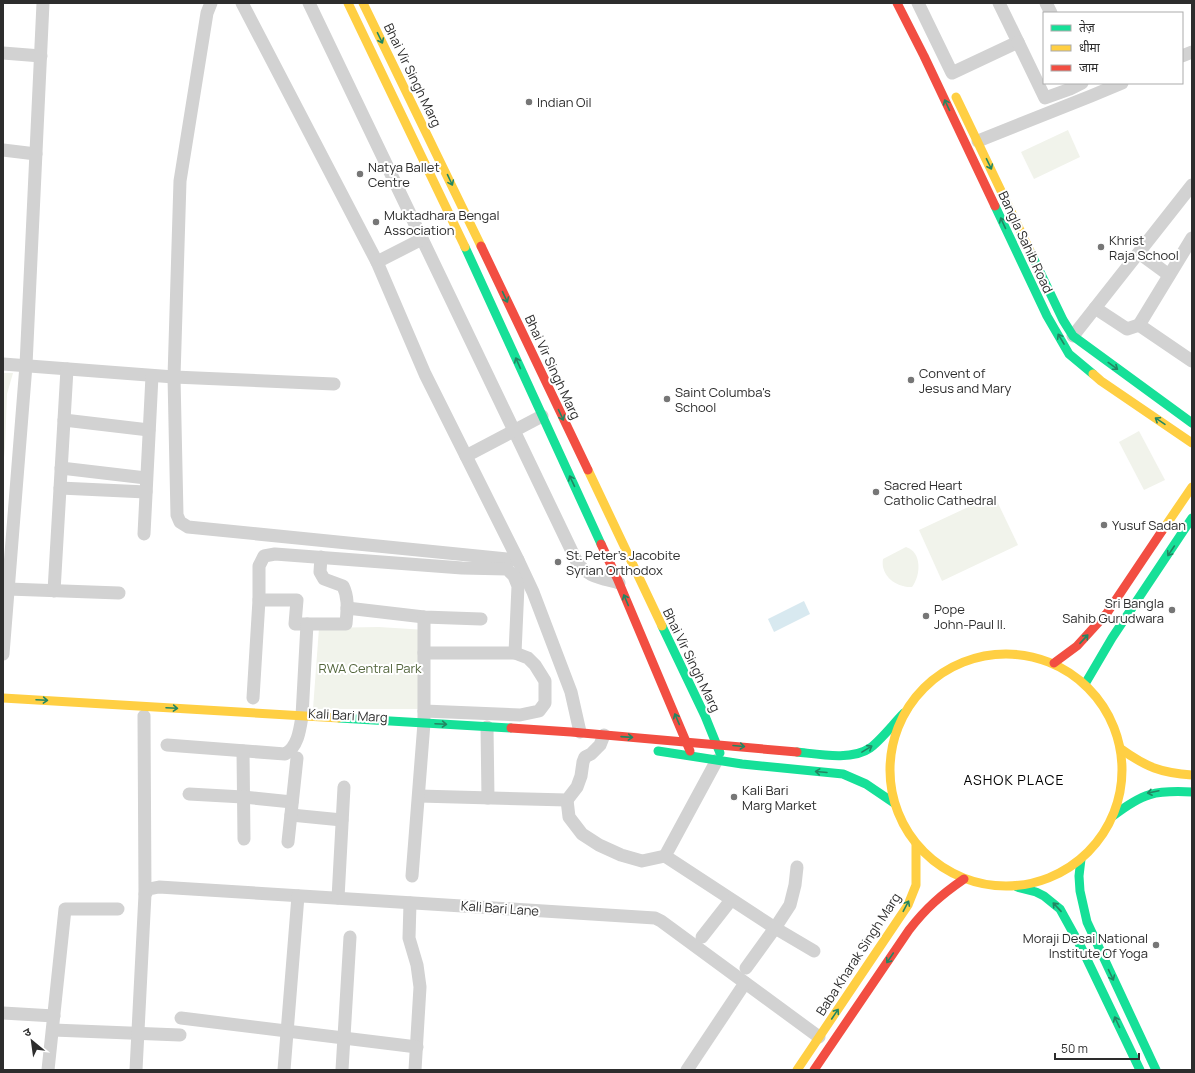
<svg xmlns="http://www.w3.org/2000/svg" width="1195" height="1073" font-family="Manrope,'Noto Sans Devanagari',sans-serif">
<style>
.green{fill:#f1f3eb}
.water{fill:#d8e9f0}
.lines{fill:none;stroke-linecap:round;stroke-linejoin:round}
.street{stroke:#d2d2d2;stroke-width:13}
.fast{stroke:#16e098;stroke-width:9}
.slow{stroke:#ffcf43;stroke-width:9}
.jam{stroke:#f24e42;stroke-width:9}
.oneway{stroke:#228662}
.poi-dot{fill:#767676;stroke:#fff;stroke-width:1.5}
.labels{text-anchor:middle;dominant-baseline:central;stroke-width:4;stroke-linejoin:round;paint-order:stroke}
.street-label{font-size:13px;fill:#2d2d2d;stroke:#fff}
.poi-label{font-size:13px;fill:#2d2d2d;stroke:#fff;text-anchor:start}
.park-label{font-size:13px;fill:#54663d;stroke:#fff}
.neighbourhood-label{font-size:14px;letter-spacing:1px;fill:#000;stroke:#fff}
</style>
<rect width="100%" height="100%" fill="#fff"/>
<!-- green -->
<g class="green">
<polygon points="1068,130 1080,157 1034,179 1021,152"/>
<polygon points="3,373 13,373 7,394 5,447 3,469"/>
<polygon points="1139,431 1165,480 1144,490 1119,442"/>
<polygon points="994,495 1018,545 942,581 919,530"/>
<path d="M906 547C922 552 921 575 912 587 897 588 880 576 883 559Z"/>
<polygon points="379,627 426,630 421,709 313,709 319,628"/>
</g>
<!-- water -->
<polygon class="water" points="804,601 810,614 774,632 768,619"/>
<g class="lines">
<!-- street -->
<g class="street">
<polyline points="211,3 207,13 180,181 174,377 177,515 180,522 188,527 518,560"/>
<polyline points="242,3 377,262 425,374 518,560 533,592 571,692 580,732"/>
<path d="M309 3 577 562C587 577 602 578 619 583"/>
<polyline points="918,3 952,73 1018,42 999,3"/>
<polyline points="1046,3 1051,13"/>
<polyline points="1018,42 1045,98 1070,89 1082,83"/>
<polyline points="3,53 41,56"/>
<polyline points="1182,56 1192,52"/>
<polyline points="978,141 1091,96 1122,83"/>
<polyline points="3,150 36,154"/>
<polyline points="1192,238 1139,325 1192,361"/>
<polyline points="1139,253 1169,275"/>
<polyline points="377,262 422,239"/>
<polyline points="1095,308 1127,329 1139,325"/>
<polyline points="1073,336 1192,185"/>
<polyline points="3,364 174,377 334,384"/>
<polyline points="64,420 149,430"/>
<polyline points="466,456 542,416"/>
<polyline points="61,468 146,478"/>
<polyline points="60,488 146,492"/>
<polyline points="144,534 152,376"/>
<polyline points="8,589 119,593"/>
<polyline points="54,591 67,369"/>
<path d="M259 600H297L295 624H346C347 611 349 598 343 586L324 579 320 572 321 557"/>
<polyline points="347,608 424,617 481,619"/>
<polyline points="424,653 515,653 528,658 535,665 545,681 545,703 539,711 520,715 424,711"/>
<polyline points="3,654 26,365 43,3"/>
<polyline points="253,698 259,600 259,566 264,556 275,554 462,568 507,569 514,576 518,586 515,653"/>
<polyline points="487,727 488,798"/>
<path d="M167 745 285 754C298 747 300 729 302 716L307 624"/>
<polyline points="243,751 244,839"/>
<polyline points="717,760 665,856 775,928 746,968"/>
<polyline points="189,794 243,797 292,802"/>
<polyline points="419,796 567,800 577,787 581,776 583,762 585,757 591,754 600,745 604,735"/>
<polyline points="567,800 569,817 582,834 599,845 621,855 642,861 665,856"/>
<polyline points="291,815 342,820"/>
<polyline points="288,842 297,758"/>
<polyline points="797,867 795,885 790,905 775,928 814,951"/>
<polyline points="412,876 424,723 424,617"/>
<polyline points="145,894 149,889 159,887 655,918 661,921 819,1037"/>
<polyline points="338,898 344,787"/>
<polyline points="410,903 409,938 417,965 420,987 415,1070"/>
<polyline points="702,937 731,900"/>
<polyline points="3,1013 54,1016"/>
<polyline points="181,1018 417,1047"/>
<polyline points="53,1030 180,1035"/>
<polyline points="48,1070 65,909 118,909"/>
<polyline points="136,1070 145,894 144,716"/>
<polyline points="284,1070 298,896"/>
<polyline points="342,1070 350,937"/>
<polyline points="687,1070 745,983"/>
</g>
<!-- fast -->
<g class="fast">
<polyline points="995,206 1047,316 1069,354 1093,374"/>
<polyline points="465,247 601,544"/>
<polyline points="1030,251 1063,320 1073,336 1192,423"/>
<polyline points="662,626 705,716 720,753"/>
<polyline points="1085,684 1112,638 1192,518"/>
<polyline points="339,718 511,728"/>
<polyline points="658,751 742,764 843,774 866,784 894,803"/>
<path d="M797 752C817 754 852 761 870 748 880 741 894 723 904 713"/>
<path d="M1113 816C1143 793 1155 790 1192 792"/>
<polyline points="1081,859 1079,876 1080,891 1087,922 1156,1070"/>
<polyline points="1017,887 1036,892 1044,896 1060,909 1081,947 1140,1070"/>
</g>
<!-- slow -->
<g class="slow">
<polyline points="348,3 465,247"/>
<polyline points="363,3 481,246"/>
<polyline points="956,97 1030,251"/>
<polyline points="1093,374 1101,381 1192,443"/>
<polyline points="588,470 662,626"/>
<polyline points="1162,531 1192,487"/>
<circle cx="1006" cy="770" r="116"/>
<polyline points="3,698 339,718"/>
<path d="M1121 749C1146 767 1161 773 1192 775"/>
<polyline points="797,1070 908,905 916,885 916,845"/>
</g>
<!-- jam -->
<g class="jam">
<polyline points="897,3 924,56 995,206"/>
<polyline points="481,246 588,470"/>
<polyline points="601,544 617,578 690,751"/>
<polyline points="1054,663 1077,646 1107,613 1162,531"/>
<polyline points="511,728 571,732 797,752"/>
<path d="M814 1070 909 930C926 908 941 895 964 879"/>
</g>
</g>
<!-- one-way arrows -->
<defs><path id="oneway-shaft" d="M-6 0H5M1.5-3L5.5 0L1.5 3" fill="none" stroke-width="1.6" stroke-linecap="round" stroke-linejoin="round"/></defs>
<g class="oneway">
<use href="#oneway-shaft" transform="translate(380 38) rotate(64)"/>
<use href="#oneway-shaft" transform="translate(947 105) rotate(-115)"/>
<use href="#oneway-shaft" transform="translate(989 164) rotate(64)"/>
<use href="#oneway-shaft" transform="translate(450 180) rotate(65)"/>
<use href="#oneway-shaft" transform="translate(1003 223) rotate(-115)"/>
<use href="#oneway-shaft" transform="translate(505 297) rotate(65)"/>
<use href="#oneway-shaft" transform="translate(1061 339) rotate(-121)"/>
<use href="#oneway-shaft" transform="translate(518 363) rotate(-114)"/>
<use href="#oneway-shaft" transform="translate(1113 366) rotate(36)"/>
<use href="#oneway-shaft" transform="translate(561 415) rotate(65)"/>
<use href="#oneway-shaft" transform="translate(1160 421) rotate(-146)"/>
<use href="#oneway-shaft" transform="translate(572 481) rotate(-115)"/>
<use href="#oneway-shaft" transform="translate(1171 551) rotate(124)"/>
<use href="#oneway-shaft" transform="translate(626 600) rotate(-113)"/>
<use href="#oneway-shaft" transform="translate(1084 639) rotate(-47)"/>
<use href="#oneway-shaft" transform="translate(42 700) rotate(3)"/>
<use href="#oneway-shaft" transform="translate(172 708) rotate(3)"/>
<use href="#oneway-shaft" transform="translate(677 719) rotate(-113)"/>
<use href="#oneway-shaft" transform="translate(441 724) rotate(3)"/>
<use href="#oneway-shaft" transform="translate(627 737) rotate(4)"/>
<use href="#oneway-shaft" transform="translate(739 746) rotate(5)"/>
<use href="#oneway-shaft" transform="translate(867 749) rotate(-31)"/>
<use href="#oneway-shaft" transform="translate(821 772) rotate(-175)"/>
<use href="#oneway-shaft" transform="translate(1153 792) rotate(168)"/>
<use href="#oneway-shaft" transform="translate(906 906) rotate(-62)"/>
<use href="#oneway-shaft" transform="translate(1057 907) rotate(-133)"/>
<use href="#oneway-shaft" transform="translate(890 958) rotate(124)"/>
<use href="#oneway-shaft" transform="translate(1111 975) rotate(65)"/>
<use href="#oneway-shaft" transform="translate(835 1014) rotate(-56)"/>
<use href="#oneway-shaft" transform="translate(1117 1022) rotate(-115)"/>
</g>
<!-- markers -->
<g class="poi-dot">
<circle cx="529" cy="102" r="4"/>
<circle cx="360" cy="174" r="4"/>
<circle cx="376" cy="222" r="4"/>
<circle cx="1101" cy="247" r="4"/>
<circle cx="911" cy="380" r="4"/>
<circle cx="667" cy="399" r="4"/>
<circle cx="876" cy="492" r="4"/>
<circle cx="1104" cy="525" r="4"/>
<circle cx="558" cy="562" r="4"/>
<circle cx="1172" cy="610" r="4"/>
<circle cx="926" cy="616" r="4"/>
<circle cx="734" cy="797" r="4"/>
<circle cx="1156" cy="945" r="4"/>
</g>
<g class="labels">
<!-- street labels -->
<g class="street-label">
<text transform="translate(413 75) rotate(64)">Bhai Vir Singh Marg</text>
<text transform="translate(1026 242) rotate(65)">Bangla Sahib Road</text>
<text transform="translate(553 367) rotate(65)">Bhai Vir Singh Marg</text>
<text transform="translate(692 660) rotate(64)">Bhai Vir Singh Marg</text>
<text transform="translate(348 715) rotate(3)">Kali Bari Marg</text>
<text transform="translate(500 908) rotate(4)">Kali Bari Lane</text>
<text transform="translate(858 954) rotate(-57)">Baba Kharak Singh Marg</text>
</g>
<!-- poi labels -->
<g class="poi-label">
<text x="537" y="102">Indian Oil</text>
<text x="368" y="167">Natya Ballet<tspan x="368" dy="15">Centre</tspan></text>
<text x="384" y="215">Muktadhara Bengal<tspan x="384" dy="15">Association</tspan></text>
<text x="1109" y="240">Khrist<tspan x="1109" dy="15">Raja School</tspan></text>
<text x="919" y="373">Convent of<tspan x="919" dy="15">Jesus and Mary</tspan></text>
<text x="675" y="392">Saint Columba's<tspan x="675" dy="15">School</tspan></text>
<text x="884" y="485">Sacred Heart<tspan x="884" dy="15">Catholic Cathedral</tspan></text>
<text x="1112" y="525">Yusuf Sadan</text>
<text x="566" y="555">St. Peter’s Jacobite<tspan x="566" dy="15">Syrian Orthodox</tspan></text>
<text x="1164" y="603" text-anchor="end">Sri Bangla<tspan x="1164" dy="15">Sahib Gurudwara</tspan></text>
<text x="934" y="609">Pope<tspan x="934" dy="15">John-Paul II.</tspan></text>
<text x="742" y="790">Kali Bari<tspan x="742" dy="15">Marg Market</tspan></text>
<text x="1148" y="938" text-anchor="end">Moraji Desai National<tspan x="1148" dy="15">Institute Of Yoga</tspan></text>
</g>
<!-- park labels -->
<g class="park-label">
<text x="370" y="668">RWA Central Park</text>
</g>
<!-- neighbourhood labels -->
<g class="neighbourhood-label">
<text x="1014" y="779">ASHOK PLACE</text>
</g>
</g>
<!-- border -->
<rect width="1195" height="1073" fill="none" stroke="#2d2d2d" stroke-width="8"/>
<!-- legend -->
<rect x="1043" y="12" width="140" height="72" fill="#ffffff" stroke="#ababab"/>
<rect x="1051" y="25" width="20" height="6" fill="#16e098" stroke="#ababab"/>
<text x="1079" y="32" font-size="12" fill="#2d2d2d">तेज़</text>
<rect x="1051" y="45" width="20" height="6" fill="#ffcf43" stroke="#ababab"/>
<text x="1079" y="52" font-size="12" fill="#2d2d2d">धीमा</text>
<rect x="1051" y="65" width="20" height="6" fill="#f24e42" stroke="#ababab"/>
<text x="1079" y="72" font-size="12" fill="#2d2d2d">जाम</text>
<!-- north arrow -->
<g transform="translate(32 1041) rotate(331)" stroke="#ffffff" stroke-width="3" paint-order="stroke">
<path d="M0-3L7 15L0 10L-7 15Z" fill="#2d2d2d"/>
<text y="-6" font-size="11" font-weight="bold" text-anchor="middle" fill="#2d2d2d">उ</text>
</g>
<!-- scale -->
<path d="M1055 1053v6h84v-6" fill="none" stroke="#2d2d2d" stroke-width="2"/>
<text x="1061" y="1053" font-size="12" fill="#2d2d2d" stroke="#ffffff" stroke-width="3" paint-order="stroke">50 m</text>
</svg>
